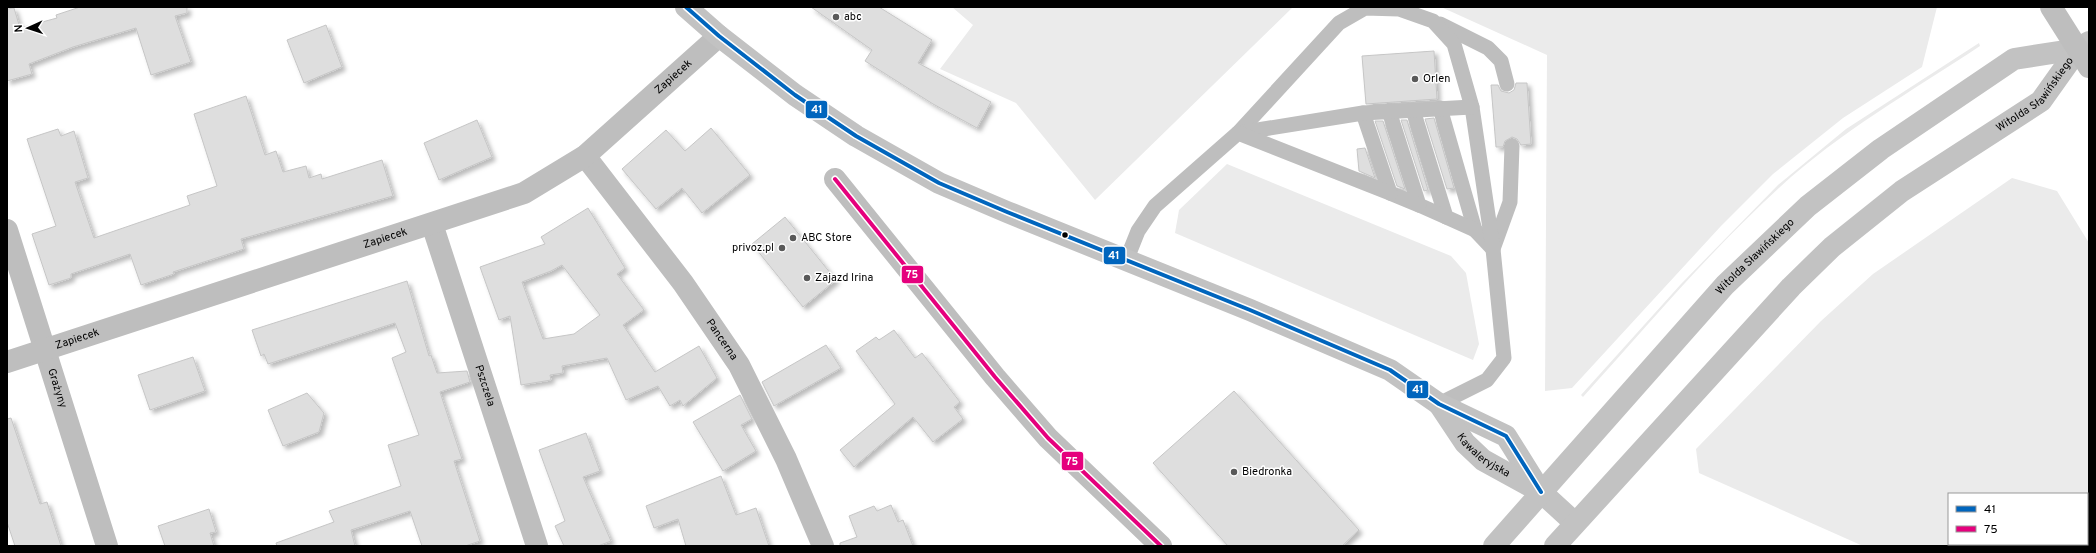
<svg xmlns="http://www.w3.org/2000/svg" width="2096" height="553" font-family="Overpass,sans-serif">
<style>
.green{fill:#ebebeb;fill-rule:evenodd}
.building{fill:#dedede;stroke:#c6c6c6;fill-rule:evenodd;filter:url(#shadow)}
.lines{fill:none;stroke-linecap:round;stroke-linejoin:round}
.lane{stroke:#bebebe;stroke-width:15}
.street{stroke:#bebebe;stroke-width:22}
.secondary{stroke:#c2c2c2;stroke-width:22}
.primary{stroke:#bebebe;stroke-width:22}
.bus-1-casing{stroke:#fff;stroke-width:7}
.bus-2-casing{stroke:#fff;stroke-width:7}
.bus-1{stroke:#0065bd;stroke-width:4}
.bus-2{stroke:#e5007d;stroke-width:4}
.poi-dot{fill:#595959;stroke:#fff;stroke-width:1.5}
.bus-dot{fill:#000;stroke:#fff;stroke-width:1.5}
.labels{text-anchor:middle;dominant-baseline:central;stroke-width:3;stroke-linejoin:round;paint-order:stroke}
.poi-label{font-size:11px;fill:#000;stroke:#fff;text-anchor:start}
.street-label{font-size:11px;fill:#000;stroke:#fff}
.line-badge{stroke:#fff;stroke-width:1.5}
.badge-label{font-size:11px;text-anchor:middle;font-weight:bold;fill:#fff}
</style>
<defs>
<filter id="shadow"><feDropShadow dx="3.5" dy="3.5" stdDeviation="2" flood-color="#0004"/></filter>
</defs>
<rect width="100%" height="100%" fill="#fff"/>
<!-- green -->
<g class="green">
<polygon points="952,7 1293,7 1095,200 1016,103 940,69 973,25"/>
<polygon points="1441,7 1937,7 1922,67 1843,118 1773,174 1721,226 1572,388 1545,391 1547,55"/>
<path d="M1979 43 1980 46C1912 91 1840 132 1780 187 1709 252 1647 326 1583 397L1581 395 1681 284 1778 185 1846 129Z"/>
<polygon points="1227,164 1451,256 1466,273 1479,344 1473,360 1175,233 1179,210"/>
<path d="M2012 178 2057 191 2089 243V546H1863L1699 473 1696 449 1821 321 1873 274ZM1949 494H2087V544H1949Z"/>
</g>
<!-- building -->
<g class="building">
<polygon points="80,7 187,7 187,13 175,16 191,62 151,75 136,28 73,47 29,64 32,74 7,81 7,9 14,8 20,28 57,18 56,15"/>
<polygon points="811,7 879,7 932,40 918,63 991,102 977,128 933,104 865,61 872,50"/>
<polygon points="326,25 342,67 304,83 287,40"/>
<polygon points="1434,51 1437,99 1366,104 1362,56"/>
<polygon points="1516,83 1527,83 1531,144 1521,145 1517,139 1512,137 1505,141 1503,147 1496,147 1491,85 1498,85 1501,91 1509,93 1514,90"/>
<polygon points="246,96 265,155 276,151 283,172 306,166 309,178 321,174 322,179 382,160 393,196 241,239 244,249 173,272 174,274 141,285 130,254 71,274 71,278 49,285 32,234 56,226 27,139 58,129 61,136 74,131 88,178 75,182 94,238 190,205 187,196 217,186 194,114"/>
<polygon points="1434,118 1454,188 1447,189 1425,119"/>
<polygon points="477,120 492,157 439,180 424,143"/>
<polygon points="1401,120 1407,120 1428,190 1424,191"/>
<polygon points="1375,121 1383,121 1405,189 1397,186"/>
<polygon points="711,128 750,175 702,213 682,188 656,209 622,169 666,130 685,151"/>
<polygon points="1365,148 1375,178 1359,171 1357,149"/>
<path d="M588 208 625 268 617 274 644 310 623 325 655 372 699 346 717 378 683 406 680 400 670 406 658 386 626 400 607 358 562 366 563 373 550 375 551 380 521 385 510 316 499 320 480 267 545 244 541 237ZM562 265 600 315 574 334 543 339 522 282 551 271Z"/>
<polygon points="785,217 836,280 803,307 752,244"/>
<polygon points="407,281 429,356 431,355 437,373 467,371 470,382 440,392 462,459 454,461 480,541 465,546 422,546 410,511 351,530 355,546 277,546 276,543 334,522 329,511 401,486 388,445 419,435 392,358 406,352 395,323 268,364 264,354 261,356 252,330"/>
<polygon points="894,330 915,358 922,353 960,402 954,407 963,419 933,442 913,417 854,467 840,450 895,404 856,351 876,337 879,340"/>
<polygon points="826,345 841,368 774,406 762,382"/>
<polygon points="193,357 205,391 150,410 138,375"/>
<polygon points="1234,391 1359,530 1342,546 1228,546 1153,463"/>
<polygon points="307,393 324,413 319,432 283,446 268,410"/>
<polygon points="740,395 752,419 741,425 756,451 723,471 693,422"/>
<polygon points="11,418 40,504 47,502 61,546 15,546 7,522 7,419"/>
<polygon points="586,433 600,471 583,477 611,541 598,546 564,546 555,526 565,521 539,450"/>
<polygon points="721,476 736,515 756,508 769,546 686,546 678,519 654,528 646,506"/>
<polygon points="891,505 898,522 903,520 913,546 840,546 840,543 857,537 849,516 874,506 877,511"/>
<polygon points="209,509 216,532 210,533 214,546 165,546 158,526"/>
</g>
<g class="lines">
<!-- lane -->
<g class="lane">
<polyline points="1440,24 1488,48 1501,61 1507,84"/>
<polyline points="1440,108 1475,230 1493,249 1510,202 1512,146"/>
<polyline points="1413,110 1446,217 1475,230"/>
<polyline points="1389,111 1419,205 1446,217"/>
<polyline points="1363,113 1390,193 1419,205"/>
<polyline points="1238,133 1339,23 1365,8 1399,9 1433,21 1454,44 1472,107 1493,249 1504,358 1487,380 1439,404"/>
<polyline points="1239,133 1363,113 1472,107"/>
<polyline points="1126,261 1138,231 1155,206 1238,133 1390,193"/>
</g>
<!-- street -->
<g class="street">
<path id="s1" d="M585 156 683 283 739 365 786 459 823 546"/>
<polyline points="835,179 995,377 1048,438 1161,546"/>
<path id="s2" d="M432 224 537 546"/>
<path id="s3" d="M7 230 107 546"/>
<path id="s4" d="M7 362 524 193 585 156 719 36"/>
</g>
<!-- secondary -->
<g class="secondary">
<polyline points="686,7 719,36 795,95 856,136 939,183 1007,212 1250,310 1390,370 1439,404 1506,436 1541,492"/>
<path id="s5" d="M1439 404 1465 443 1483 460 1541 492 1575 523"/>
<path id="s6" d="M1494 546 1725 285 1808 206 1881 149 2014 59 2078 49 2089 42"/>
<path id="s7" d="M1555 546 1791 287 1832 247 1902 191 2041 101 2078 49"/>
</g>
<!-- primary -->
<polyline class="primary" points="2051,7 2089,67"/>
<!-- bus-1 casing -->
<g class="bus-1-casing">
<polyline id="bus-1" points="686,7 719,36 795,95 856,136 939,183 1007,212 1250,310 1390,370 1439,404 1506,436 1541,492"/>
</g>
<!-- bus-2 casing -->
<g class="bus-2-casing">
<polyline id="bus-2" points="835,179 995,377 1048,438 1161,546"/>
</g>
<!-- bus-1 -->
<use href="#bus-1" class="bus-1"/>
<!-- bus-2 -->
<use href="#bus-2" class="bus-2"/>
</g>
<!-- markers -->
<g class="poi-dot">
<circle cx="836" cy="17" r="4"/>
<circle cx="1415" cy="79" r="4"/>
<circle cx="793" cy="238" r="4"/>
<circle cx="782" cy="248" r="4"/>
<circle cx="807" cy="278" r="4"/>
<circle cx="1234" cy="472" r="4"/>
</g>
<circle class="bus-dot" cx="1065" cy="235" r="3.5"/>
<g class="labels">
<!-- poi labels -->
<g class="poi-label">
<text x="844" y="17">abc</text>
<text x="1423" y="79">Orlen</text>
<text x="801" y="238">ABC Store</text>
<text x="774" y="248" text-anchor="end">privoz.pl</text>
<text x="815" y="278">Zajazd Irina</text>
<text x="1242" y="472">Biedronka</text>
</g>
<!-- street labels -->
<g class="street-label">
<text stroke="none"><textPath href="#s4" startOffset="734">Zapiecek</textPath></text>
<text stroke="none"><textPath href="#s7" startOffset="663">Witolda Sławińskiego</textPath></text>
<text stroke="none"><textPath href="#s4" startOffset="398">Zapiecek</textPath></text>
<text stroke="none"><textPath href="#s6" startOffset="390">Witolda Sławińskiego</textPath></text>
<text stroke="none"><textPath href="#s4" startOffset="74">Zapiecek</textPath></text>
<text stroke="none"><textPath href="#s1" startOffset="229">Pancerna</textPath></text>
<text stroke="none"><textPath href="#s2" startOffset="170">Pszczela</textPath></text>
<text stroke="none"><textPath href="#s3" startOffset="166">Grażyny</textPath></text>
<text stroke="none"><textPath href="#s5" startOffset="69">Kawaleryjska</textPath></text>
</g>
</g>
<g class="line-badge">
<rect x="805" y="100" width="23" height="19" rx="4" fill="#0065bd"/>
<rect x="1103" y="246" width="23" height="19" rx="4" fill="#0065bd"/>
<rect x="901" y="265" width="23" height="19" rx="4" fill="#e5007d"/>
<rect x="1406" y="380" width="23" height="19" rx="4" fill="#0065bd"/>
<rect x="1061" y="451" width="23" height="20" rx="4" fill="#e5007d"/>
</g>
<g class="badge-label">
<text x="817" y="113">41</text>
<text x="1114" y="259">41</text>
<text x="912" y="278">75</text>
<text x="1418" y="393">41</text>
<text x="1072" y="465">75</text>
</g>
<!-- border -->
<rect width="2096" height="553" fill="none" stroke="#000000" stroke-width="16"/>
<!-- legend -->
<rect x="1948" y="493" width="140" height="52" fill="#ffffff" stroke="#999999"/>
<rect x="1956" y="506" width="20" height="6" fill="#0065bd" stroke="#999999"/>
<text x="1984" y="513" font-size="12" fill="#000000">41</text>
<rect x="1956" y="526" width="20" height="6" fill="#e5007d" stroke="#999999"/>
<text x="1984" y="533" font-size="12" fill="#000000">75</text>
<!-- north arrow -->
<g transform="translate(28 28) rotate(267)" stroke="#ffffff" stroke-width="3" paint-order="stroke">
<path d="M0-3L7 15L0 10L-7 15Z" fill="#000000"/>
<text y="-6" font-size="11" font-weight="bold" text-anchor="middle" fill="#000000">N</text>
</g>
</svg>
